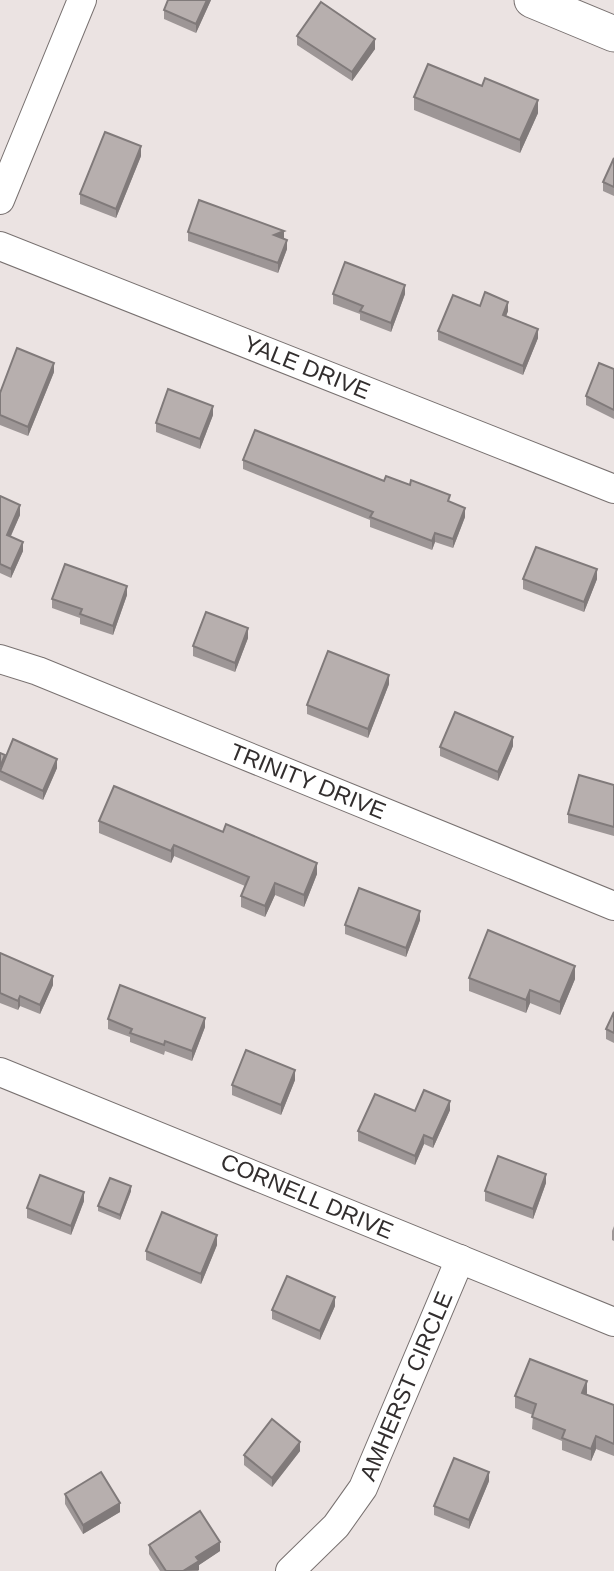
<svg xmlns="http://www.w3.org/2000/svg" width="614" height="1571" font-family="Arial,sans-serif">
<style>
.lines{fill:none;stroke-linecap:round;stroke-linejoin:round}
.minor-casing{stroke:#787170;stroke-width:30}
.tertiary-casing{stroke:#787170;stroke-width:37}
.minor{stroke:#fff;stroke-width:28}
.tertiary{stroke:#fff;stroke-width:35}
.wall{fill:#9d9696}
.shaded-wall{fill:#807a7a}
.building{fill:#b7afae;stroke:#807a7a;stroke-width:2}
.labels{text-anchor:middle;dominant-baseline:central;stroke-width:5;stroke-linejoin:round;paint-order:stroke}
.street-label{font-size:23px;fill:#322e2e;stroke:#fff}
</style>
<rect width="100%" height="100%" fill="#ebe3e2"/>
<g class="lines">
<!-- minor casing -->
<g class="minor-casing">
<g id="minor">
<polyline points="0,200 82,0"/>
<polyline points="0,246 614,489"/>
<polyline points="0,659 38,671 614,906"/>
<polyline points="0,1072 614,1322"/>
<polyline points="290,1571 336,1526 363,1488 460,1259"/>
</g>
</g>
<!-- tertiary casing -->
<g class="tertiary-casing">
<polyline id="tertiary" points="532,0 614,34"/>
</g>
<!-- minor -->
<use href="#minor" class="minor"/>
<!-- tertiary -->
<use href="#tertiary" class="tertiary"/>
</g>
<!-- wall -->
<g class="wall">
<polygon points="211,0 196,33 164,19 164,10"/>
<polygon points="297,36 375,49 352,81 297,45"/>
<polygon points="414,97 538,113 520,153 414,110"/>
<polygon points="141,156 116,218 80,204 80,194"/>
<polygon points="614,158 614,196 603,191 603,182"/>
<polygon points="188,232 284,239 287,249 278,273 188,241"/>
<polygon points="333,294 405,294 391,332 360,320 360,314 333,304"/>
<polygon points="480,306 508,311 506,316 538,338 523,375 438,340 438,331"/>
<polygon points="614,369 614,419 586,405 586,396"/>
<polygon points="54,372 28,436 0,425 0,393"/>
<polygon points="213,415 200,449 156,432 156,423"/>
<polygon points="243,460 384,481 450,502 465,517 453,548 435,542 432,550 370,527 370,520 243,469"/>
<polygon points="0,496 20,515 11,536 23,551 11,578 0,573"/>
<polygon points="523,579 597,579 584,612 523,589"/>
<polygon points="127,595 113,635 80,624 80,618 52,608 52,599"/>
<polygon points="248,638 235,672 193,656 193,646"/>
<polygon points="389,684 368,738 307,714 307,705"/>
<polygon points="513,746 498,781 440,756 440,747"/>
<polygon points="0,753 5,758 57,768 43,800 0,780"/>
<polygon points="614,785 614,836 568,823 568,814"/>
<polygon points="99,821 317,874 304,907 275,895 265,917 241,907 241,896 245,886 174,856 171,863 99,833"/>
<polygon points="420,920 406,957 345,934 345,925"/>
<polygon points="0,953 53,985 40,1014 20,1006 18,1010 0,1003"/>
<polygon points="469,978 575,979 560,1015 530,1003 526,1013 469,991"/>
<polygon points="614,1012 614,1043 606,1039 606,1029"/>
<polygon points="108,1019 205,1027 192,1061 165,1051 164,1055 130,1042 130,1037 108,1029"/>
<polygon points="295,1080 281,1115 232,1095 232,1085"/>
<polygon points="450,1110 433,1148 424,1144 415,1165 358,1141 358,1131 415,1111"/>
<polygon points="546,1183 533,1219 485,1201 485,1191"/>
<polygon points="131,1191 120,1220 98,1211 98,1206"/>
<polygon points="84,1201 71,1235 27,1218 27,1208"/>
<polygon points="614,1226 614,1241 612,1240 612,1231"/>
<polygon points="217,1245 201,1284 146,1260 146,1251"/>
<polygon points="335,1306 320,1340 272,1319 272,1310"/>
<polygon points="587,1393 586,1395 614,1405 614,1456 596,1449 591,1461 562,1450 562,1441 532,1429 533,1415 515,1408 515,1396"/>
<polygon points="300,1451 272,1487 244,1465 244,1455"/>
<polygon points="489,1481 469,1529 434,1515 434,1506"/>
<polygon points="65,1494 120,1512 83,1534 65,1504"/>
<polygon points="149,1545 220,1551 199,1565 199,1570 198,1571 160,1571 149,1554"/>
</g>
<!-- shaded-wall -->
<g class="shaded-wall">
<polygon points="207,0 211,0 196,33 196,24"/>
<polygon points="375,39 375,49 352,81 352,72"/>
<polygon points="538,100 538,113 520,153 520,140"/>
<polygon points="141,146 141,156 116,218 116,209"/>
<polygon points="284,231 284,241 274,235"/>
<polygon points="287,240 287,249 278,273 278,263"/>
<polygon points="405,285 405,294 391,332 391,323"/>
<polygon points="508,302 508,311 503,324 503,315"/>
<polygon points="538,329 538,338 523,375 523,366"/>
<polygon points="54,363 54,372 28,436 28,427"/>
<polygon points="213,406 213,415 200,449 200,439"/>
<polygon points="20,505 20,515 7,544 7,535"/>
<polygon points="465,508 465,517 453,548 453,539"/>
<polygon points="435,533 435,542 432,550 432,541"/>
<polygon points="23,542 23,551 11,578 11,569"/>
<polygon points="597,569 597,579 584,612 584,602"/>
<polygon points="127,586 127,595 113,635 113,626"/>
<polygon points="248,628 248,638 235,672 235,663"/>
<polygon points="389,675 389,684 368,738 368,729"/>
<polygon points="513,737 513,746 498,781 498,772"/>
<polygon points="57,759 57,768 43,800 43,791"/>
<polygon points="174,845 174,856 171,863 171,851"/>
<polygon points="317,863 317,874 304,907 304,895"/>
<polygon points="275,883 275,895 265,917 265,906"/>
<polygon points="420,911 420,920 406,957 406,948"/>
<polygon points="575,966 575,979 560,1015 560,1002"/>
<polygon points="53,976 53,985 40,1014 40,1005"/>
<polygon points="530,990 530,1003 526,1013 526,1000"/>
<polygon points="20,996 20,1006 18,1010 18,1001"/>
<polygon points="205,1018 205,1027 192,1061 192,1051"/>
<polygon points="295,1070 295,1080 281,1115 281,1105"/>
<polygon points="450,1101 450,1110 433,1148 433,1139"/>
<polygon points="424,1135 424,1144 415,1165 415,1156"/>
<polygon points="546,1174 546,1183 533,1219 533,1209"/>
<polygon points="131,1186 131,1191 120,1220 120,1215"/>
<polygon points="84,1192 84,1201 71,1235 71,1226"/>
<polygon points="217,1235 217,1245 201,1284 201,1274"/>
<polygon points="335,1297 335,1306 320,1340 320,1331"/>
<polygon points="587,1381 587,1393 582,1405 582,1393"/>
<polygon points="596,1436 596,1449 591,1461 591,1449"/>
<polygon points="300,1442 300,1451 272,1487 272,1478"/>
<polygon points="489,1472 489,1481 469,1529 469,1520"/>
<polygon points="120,1503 120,1512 83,1534 83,1525"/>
<polygon points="220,1542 220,1551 199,1565 199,1570 183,1571 196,1557"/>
</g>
<!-- building -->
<g class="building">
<polygon points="168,0 207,0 196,24 164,10"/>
<polygon points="321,2 375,39 352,72 297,36"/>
<polygon points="428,64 482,86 485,78 538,100 520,140 414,97"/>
<polygon points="105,132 141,146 116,209 80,194"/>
<polygon points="614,158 614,187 603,182"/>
<polygon points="199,200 284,231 274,235 287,240 278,263 188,232"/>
<polygon points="345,262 405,285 391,323 360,311 363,306 333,294"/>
<polygon points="485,292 508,302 503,315 538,329 523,366 438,331 453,295 480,306"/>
<polygon points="17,348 54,363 28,427 0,415 0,393"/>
<polygon points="599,363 614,369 614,410 586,396"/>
<polygon points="168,389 213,406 200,439 156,423"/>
<polygon points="255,430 384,481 386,476 410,485 411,480 450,495 448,501 465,508 453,539 435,533 432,541 370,517 373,512 243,460"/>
<polygon points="0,496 20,505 7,535 23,542 11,569 0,564"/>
<polygon points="536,547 597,569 584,602 523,579"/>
<polygon points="65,564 127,586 113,626 80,614 82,609 52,599"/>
<polygon points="206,612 248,628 235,663 193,646"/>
<polygon points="328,651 389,675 368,729 307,705"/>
<polygon points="455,712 513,737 498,772 440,747"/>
<polygon points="13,739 57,759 43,791 0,771"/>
<polygon points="0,753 5,755 0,767"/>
<polygon points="579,775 614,785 614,827 568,814"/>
<polygon points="114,786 223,832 226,824 317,863 304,895 275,883 265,906 241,896 249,877 174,845 171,851 99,821"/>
<polygon points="359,888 420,911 406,948 345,925"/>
<polygon points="488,930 575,966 560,1002 530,990 526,1000 469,978"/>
<polygon points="0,953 53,976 40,1005 20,996 18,1001 0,993"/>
<polygon points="120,985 205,1018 192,1051 165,1041 164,1045 130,1033 132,1029 108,1019"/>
<polygon points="614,1012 614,1033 606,1029"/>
<polygon points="246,1050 295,1070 281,1105 232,1085"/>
<polygon points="424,1090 450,1101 433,1139 424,1135 415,1156 358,1131 375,1094 415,1111"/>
<polygon points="498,1156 546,1174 533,1209 485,1191"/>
<polygon points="40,1175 84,1192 71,1226 27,1208"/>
<polygon points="110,1178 131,1186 120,1215 98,1206"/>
<polygon points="162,1212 217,1235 201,1274 146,1251"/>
<polygon points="287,1276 335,1297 320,1331 272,1310"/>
<polygon points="530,1359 587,1381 582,1393 614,1405 614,1444 596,1436 591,1449 562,1438 565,1430 532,1417 536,1404 515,1396"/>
<polygon points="272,1419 300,1442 272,1478 244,1455"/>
<polygon points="454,1458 489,1472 469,1520 434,1506"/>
<polygon points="101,1472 120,1503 83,1525 65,1494"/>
<polygon points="200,1511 220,1542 196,1557 199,1561 183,1571 166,1571 149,1545"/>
</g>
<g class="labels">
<!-- street labels -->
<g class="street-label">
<text transform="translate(307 367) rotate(22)">YALE DRIVE</text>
<text transform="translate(308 781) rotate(22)">TRINITY DRIVE</text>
<text transform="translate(307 1196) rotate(23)">CORNELL DRIVE</text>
<text transform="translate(406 1386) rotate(-67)">AMHERST CIRCLE</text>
</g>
</g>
</svg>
